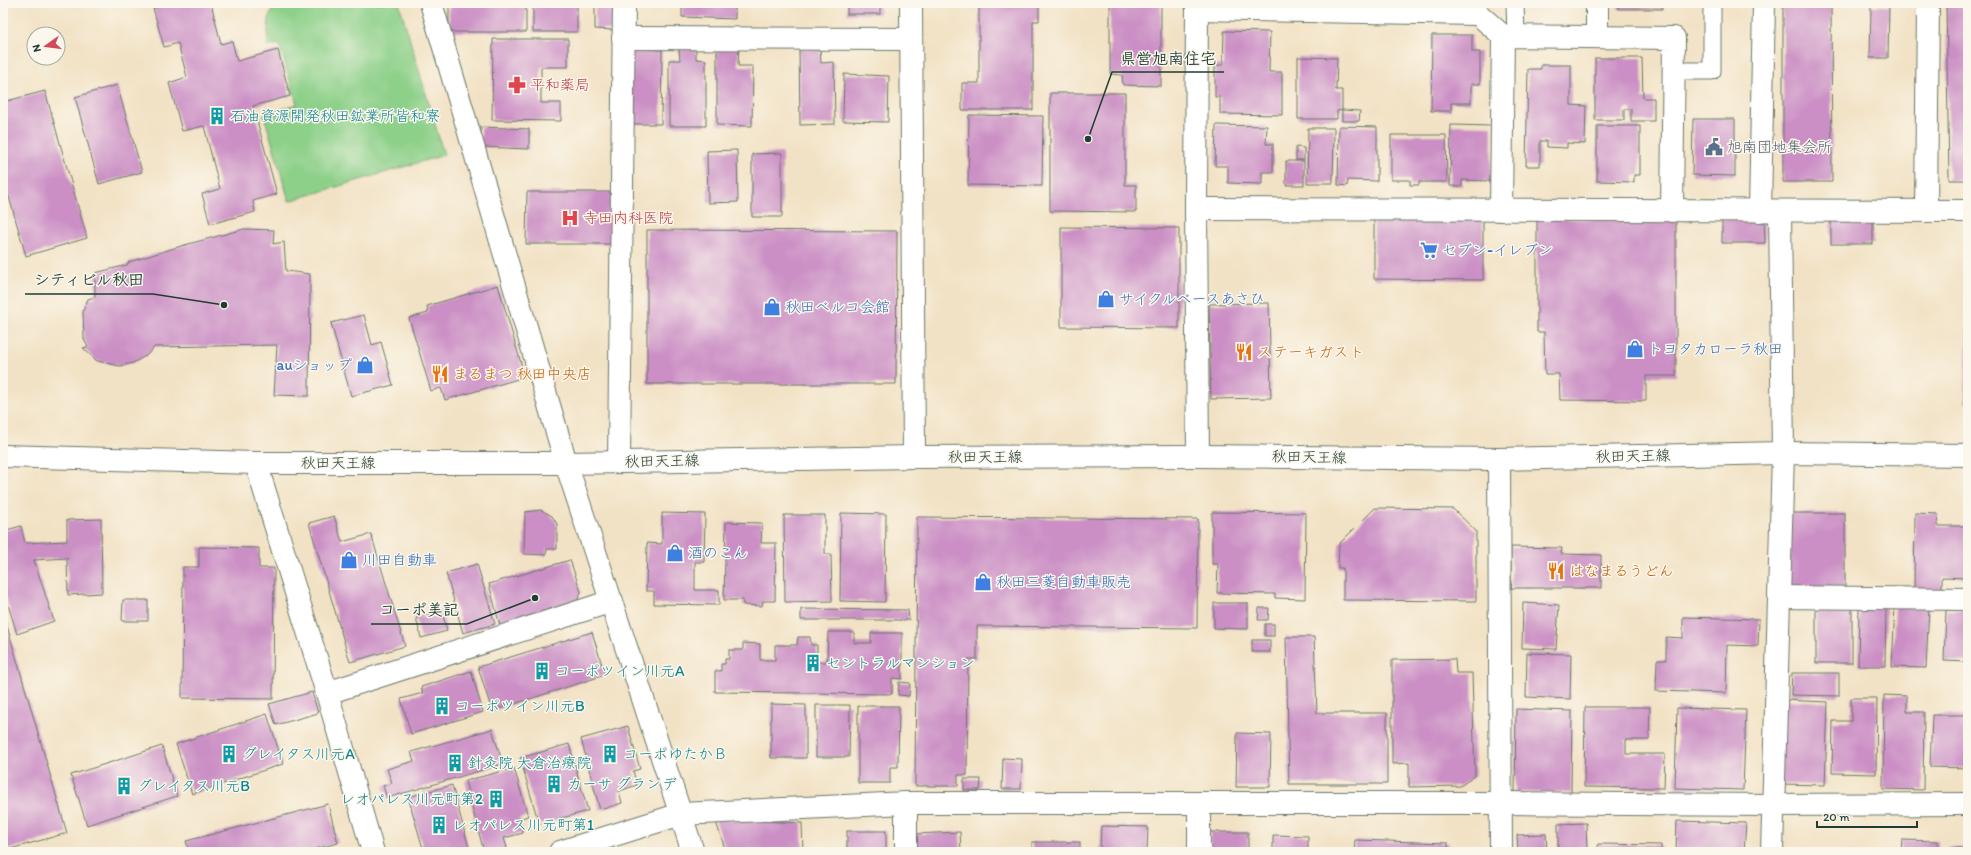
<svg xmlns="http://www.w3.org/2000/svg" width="1971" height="855" font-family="Itim,'Klee One',sans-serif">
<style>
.green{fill:#8dd089;stroke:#56865e}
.building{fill:#cb8fc5}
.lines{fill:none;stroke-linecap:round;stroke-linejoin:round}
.service-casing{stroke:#697767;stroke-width:19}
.minor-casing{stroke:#697767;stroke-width:24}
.primary-casing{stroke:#697767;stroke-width:24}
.service{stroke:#fff;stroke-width:17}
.minor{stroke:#fff;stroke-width:22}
.primary{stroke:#fff;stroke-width:22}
.labels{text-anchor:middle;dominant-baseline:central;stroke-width:3;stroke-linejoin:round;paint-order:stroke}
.health-label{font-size:15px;fill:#be3a42;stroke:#fbf7ec;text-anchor:start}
.culture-label{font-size:15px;fill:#0d838f;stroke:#fbf7ec;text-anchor:start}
.service-label{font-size:15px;fill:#4e5e75;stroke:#fbf7ec;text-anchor:start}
.shop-label{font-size:15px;fill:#366cbe;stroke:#fbf7ec;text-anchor:start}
.food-label{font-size:15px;fill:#c56008;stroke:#fbf7ec;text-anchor:start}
.street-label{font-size:15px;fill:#1f3d34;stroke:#fbf7ec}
.leader{fill:none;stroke:#1f3d34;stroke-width:1.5}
.callout-dot{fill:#1f3d34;stroke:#fbf7ec;stroke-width:1.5}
.callout-label{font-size:16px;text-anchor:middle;font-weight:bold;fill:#1f3d34;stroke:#fbf7ec;stroke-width:3;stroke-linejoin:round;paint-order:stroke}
</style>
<rect width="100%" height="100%" fill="#fbf7ec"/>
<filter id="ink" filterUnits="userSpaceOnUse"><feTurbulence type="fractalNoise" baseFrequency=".025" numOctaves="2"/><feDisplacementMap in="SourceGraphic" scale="8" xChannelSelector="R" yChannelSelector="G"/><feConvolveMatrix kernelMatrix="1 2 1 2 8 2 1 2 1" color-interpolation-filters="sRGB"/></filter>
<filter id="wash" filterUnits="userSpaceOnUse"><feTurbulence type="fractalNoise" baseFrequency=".012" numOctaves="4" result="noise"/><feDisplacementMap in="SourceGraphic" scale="16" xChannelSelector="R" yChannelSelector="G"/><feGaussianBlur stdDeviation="0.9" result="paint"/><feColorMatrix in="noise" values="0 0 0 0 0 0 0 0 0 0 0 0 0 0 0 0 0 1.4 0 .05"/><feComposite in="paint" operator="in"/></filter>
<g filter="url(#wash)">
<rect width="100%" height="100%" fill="#f2e2c5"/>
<!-- green -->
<polygon class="green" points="276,3 399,3 444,155 289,201 264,115 297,104 279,44 267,47 269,17"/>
<g id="blocks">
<!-- building -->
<g class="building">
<polygon points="170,3 211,3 221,44 232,41 237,61 278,50 290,96 253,106 277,194 253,201 255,212 210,224 202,194 220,189 204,126 182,131 169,83 187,77 178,43 164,47 153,8"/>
<rect x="449" y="3" width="77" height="29"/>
<rect x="533" y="3" width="44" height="29"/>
<polygon points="595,3 616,3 615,30 595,29"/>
<polygon points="682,3 735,3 735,19 682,17"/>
<rect x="847" y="3" width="33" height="11"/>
<polygon points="979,3 1039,3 1039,21 1033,21 1033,110 962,110 962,83 979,83"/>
<polygon points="1110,3 1161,3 1161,86 1123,85 1122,75 1110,74"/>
<rect x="1618" y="3" width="44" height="6"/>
<polygon points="1783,3 1831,3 1832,182 1783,182"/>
<polygon points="1946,3 1968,3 1968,180 1949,180"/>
<polygon points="1871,6 1889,6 1888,58 1870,58"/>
<polygon points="1224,31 1270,32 1269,72 1282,72 1282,115 1220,114 1220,97 1215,97 1215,65 1223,65"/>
<polygon points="1432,35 1472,35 1472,52 1480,52 1480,84 1471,84 1471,103 1451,103 1451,111 1431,111"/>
<polygon points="493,39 568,39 568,67 541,67 541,103 561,103 561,121 492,120"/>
<polygon points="717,45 739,46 738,66 753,66 752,126 717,125"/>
<polygon points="696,48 696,59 706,60 706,126 669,126 669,60 680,60 679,49"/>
<polygon points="630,49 662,50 661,124 629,124"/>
<polygon points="799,49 820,49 821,63 834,62 835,124 800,125"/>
<polygon points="1298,57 1337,58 1336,90 1342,90 1342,110 1337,111 1337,119 1298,119"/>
<polygon points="1595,58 1642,58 1643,98 1654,98 1654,121 1631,121 1631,109 1624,109 1624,120 1595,120"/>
<polygon points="1541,65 1571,65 1571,105 1586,106 1585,144 1567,143 1567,148 1547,147 1547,141 1540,141 1540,166 1526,166 1528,69 1541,69"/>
<polygon points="844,74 889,76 888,122 843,121"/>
<polygon points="117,85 142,172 99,184 75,97"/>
<polygon points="45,91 87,238 26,256 3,176 3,102"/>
<polygon points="1050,93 1125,93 1125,185 1136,185 1136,212 1050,211"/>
<polygon points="1342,110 1360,111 1359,121 1342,121"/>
<polygon points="969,115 1043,116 1042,186 968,185"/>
<polygon points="1693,119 1735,119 1735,176 1692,175"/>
<polygon points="1216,125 1267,126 1266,144 1273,144 1273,172 1262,172 1262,184 1228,183 1228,166 1215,166"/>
<polygon points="1451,125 1492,126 1491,181 1462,180 1462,186 1450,186"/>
<polygon points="1339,126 1377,127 1377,181 1348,180 1347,186 1338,185"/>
<polygon points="1597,126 1640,126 1640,175 1634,175 1634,182 1597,181"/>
<polygon points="481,127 529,129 529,149 481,147"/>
<polygon points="1308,128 1334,128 1333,183 1307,183"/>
<polygon points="1391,135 1446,135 1447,182 1419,182 1419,185 1410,185 1410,180 1391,180"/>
<polygon points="1296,147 1304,148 1304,160 1296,160"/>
<polygon points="737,150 738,202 708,203 707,151"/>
<polygon points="782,153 782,217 752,217 752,154"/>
<rect x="1286" y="161" width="18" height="24"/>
<polygon points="527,192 614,192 614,244 526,244"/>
<polygon points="1764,218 1765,243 1722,243 1722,219"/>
<polygon points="1537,219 1676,220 1676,376 1646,376 1646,401 1560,400 1559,374 1545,374 1544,332 1537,332"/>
<polygon points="1374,220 1483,220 1483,280 1374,279"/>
<rect x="1831" y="220" width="42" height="24"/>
<polygon points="1061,227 1179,228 1179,328 1061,327"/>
<polygon points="244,229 274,230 273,244 284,242 286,271 310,274 309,396 274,395 277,345 154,347 147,355 133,363 120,366 97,361 83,348 88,347 84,339 83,311 88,299 95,297 95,273 127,265 129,262 181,246"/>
<polygon points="647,230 897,231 896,384 647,384"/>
<polygon points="498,285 525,377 445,400 441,388 431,391 409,318 428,313 427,306"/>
<polygon points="1269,303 1271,398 1211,399 1209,304"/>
<polygon points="364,315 372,345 381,342 393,385 351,396 331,323"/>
<polygon points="1967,329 1968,329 1968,403 1965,403"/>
<polygon points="1375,508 1453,509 1476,531 1476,601 1343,600 1343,568 1338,568 1339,544"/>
<polygon points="541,510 552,516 557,524 557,549 547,549 546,555 524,554 525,512"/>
<polygon points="1212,512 1306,513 1305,599 1275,598 1275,594 1217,593 1218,564 1212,564"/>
<polygon points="662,513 705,514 704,562 695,562 695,590 719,590 719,605 654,604 654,591 646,591 647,543 662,544"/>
<polygon points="841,513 886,514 885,602 840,601"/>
<polygon points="1790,513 1845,513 1845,588 1789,588"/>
<polygon points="1915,513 1938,514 1937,526 1968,526 1968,578 1942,577 1942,591 1914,590"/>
<polygon points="784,515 825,515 825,554 831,554 832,601 785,602"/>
<polygon points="334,516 342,542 371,534 405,646 350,662 309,523"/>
<polygon points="917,517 1198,519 1197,628 977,626 977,659 968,659 967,775 958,775 958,786 915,786"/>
<polygon points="101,519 102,593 68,595 67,558 34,560 54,621 17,634 3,588 3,531 21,526 25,543 67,541 67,520"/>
<polygon points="726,522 762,523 761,543 776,543 775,601 763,601 762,606 743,605 743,600 724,600"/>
<polygon points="199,547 259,548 259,568 274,568 273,699 182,698 183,567 199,567"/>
<polygon points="1511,547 1562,548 1561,554 1601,555 1601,588 1511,588"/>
<polygon points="570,560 581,592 576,603 500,626 489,584"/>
<polygon points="477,564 495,624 463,633 446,573"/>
<polygon points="123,600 148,600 148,621 122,621"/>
<polygon points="1214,603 1248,603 1248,629 1214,628"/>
<polygon points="1523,603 1559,605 1556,649 1522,648"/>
<polygon points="1895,605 1929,606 1926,668 1892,667"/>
<rect x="1816" y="606" width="36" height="57"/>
<polygon points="1859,606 1886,606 1885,666 1858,666"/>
<polygon points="1259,608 1269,608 1268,620 1258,620"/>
<polygon points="801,609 908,610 909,620 801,620"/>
<polygon points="1946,610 1968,610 1968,662 1944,661"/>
<polygon points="442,611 447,631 421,638 416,618"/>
<polygon points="3,612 67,833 3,851"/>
<polygon points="1683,617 1759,619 1758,646 1727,645 1726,693 1656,691 1657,660 1666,660 1666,637 1683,638"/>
<rect x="1265" y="624" width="9" height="12"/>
<polygon points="592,632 605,675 492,711 478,667"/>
<polygon points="828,632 854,632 854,643 871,643 871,633 902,633 902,679 892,678 892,694 715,692 715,671 721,671 721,664 725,664 725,659 729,659 729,650 743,650 743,643 760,644 760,660 775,660 775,645 797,645 798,637 810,637 811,645 817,645 817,662 827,662"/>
<polygon points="1286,637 1314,637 1317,713 1387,713 1387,784 1289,784"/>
<rect x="1252" y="640" width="18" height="12"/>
<polygon points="1527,653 1571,654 1570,699 1526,697"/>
<polygon points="1455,659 1456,673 1472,673 1475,776 1460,786 1409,787 1409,763 1392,764 1392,660"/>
<polygon points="471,671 483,712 411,734 401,699 423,693 421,687"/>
<polygon points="1792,673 1839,673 1839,696 1791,695"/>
<polygon points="899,682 910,683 909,696 898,695"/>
<polygon points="312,692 318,713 276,725 269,704"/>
<polygon points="1884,695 1907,696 1907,712 1924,712 1923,790 1883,789"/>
<polygon points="1851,698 1877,698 1876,774 1832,773 1833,721 1851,721"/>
<polygon points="1783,700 1828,702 1825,785 1780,784"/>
<polygon points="771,704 806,705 806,758 771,758"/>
<polygon points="816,705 850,705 849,757 816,757"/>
<polygon points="858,706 899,706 898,767 890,767 890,783 858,783"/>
<polygon points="1585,707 1650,707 1649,740 1626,740 1626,754 1665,754 1664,788 1584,787"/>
<polygon points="1677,708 1746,710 1743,790 1675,788"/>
<polygon points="1516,709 1572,711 1571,793 1515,792"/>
<polygon points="267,714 283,764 192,794 176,744"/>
<polygon points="1932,715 1968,715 1968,768 1930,767"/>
<polygon points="628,726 640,769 633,771 637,785 619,791 622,803 600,810 581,739"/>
<polygon points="492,729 503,764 387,798 383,786 392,783 387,769 414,761 411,752"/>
<polygon points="1237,733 1271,734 1270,787 1236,787"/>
<polygon points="569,744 588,811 539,824 520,758"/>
<polygon points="162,746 177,796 87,825 71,775"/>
<polygon points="1003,758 1022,759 1021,789 1002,789"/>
<polygon points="514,768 528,816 519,819 523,833 504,838 507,848 493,852 484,852 465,781"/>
<polygon points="964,779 981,779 980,790 964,790"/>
<polygon points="452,785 470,852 424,852 408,797"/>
<polygon points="328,804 338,843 304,852 189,852 186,841"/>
<polygon points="715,819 802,823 803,852 726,852"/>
<polygon points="1677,821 1746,823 1744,852 1676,852"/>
<polygon points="1586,823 1587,851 1558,852 1558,824"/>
<polygon points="1101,826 1148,827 1147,852 1100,852"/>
<rect x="847" y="831" width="39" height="21"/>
<polygon points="960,832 961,852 914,852 914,834"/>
<rect x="1210" y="832" width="38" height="20"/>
<polygon points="1546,834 1547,852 1518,852 1517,835"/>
<polygon points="1273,835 1308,836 1308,852 1273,852"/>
<polygon points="1355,840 1448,843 1448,852 1354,852"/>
<polygon points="1902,840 1938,841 1938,852 1901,852"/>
<rect x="1032" y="842" width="48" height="10"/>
<polygon points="1598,844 1661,845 1661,852 1598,852"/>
<rect x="1948" y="848" width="20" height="4"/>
</g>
</g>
</g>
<g filter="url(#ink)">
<use href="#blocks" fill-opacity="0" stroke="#697767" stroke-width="1"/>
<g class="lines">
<!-- service casing -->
<g class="service-casing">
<g id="service">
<polyline points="1515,3 1516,36"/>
<polyline points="1674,71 1712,71 1712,3"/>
</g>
</g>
<!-- minor casing -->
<g class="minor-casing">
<g id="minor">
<polyline points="431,3 566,463 693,852"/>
<polyline points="911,3 914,457"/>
<polyline points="1197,3 1196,209 1198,456"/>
<polyline points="1597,3 1597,37"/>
<polyline points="1197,9 1478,14 1503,36"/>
<polyline points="623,38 911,39"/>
<polyline points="1196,209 1968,211"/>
<polyline points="1501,210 1503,36 1674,38 1672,211"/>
<polyline points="1760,211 1764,3"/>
<polyline points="1926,211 1928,3"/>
<polyline points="1499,459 1501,852"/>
<polyline points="619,462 624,3"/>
<polyline points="256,463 327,693 373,852"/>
<polyline points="1779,597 1968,599"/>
<polyline points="327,693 612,601"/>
<polyline points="906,803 906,852"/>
<polyline points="1199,803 1199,852"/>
<polyline points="560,852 681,814 906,803 1501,803 1772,805 1968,804"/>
<polyline points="1772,852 1783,453 1780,211"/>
</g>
</g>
<!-- primary casing -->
<g class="primary-casing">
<polyline id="primary" points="3,456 256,463 566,463 914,457 1198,456 1499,459 1783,453 1968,455"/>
</g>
<!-- service -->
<use href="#service" class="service"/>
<!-- minor -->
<use href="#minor" class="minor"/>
<!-- primary -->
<use href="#primary" class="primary"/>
</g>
</g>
<!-- icons -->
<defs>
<g id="pharmacy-bare" transform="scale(1.38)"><path d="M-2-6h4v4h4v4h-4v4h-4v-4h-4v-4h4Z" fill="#e0444e" stroke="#fbf7ec" stroke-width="2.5" paint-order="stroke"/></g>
<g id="building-bare" transform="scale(1.38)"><path d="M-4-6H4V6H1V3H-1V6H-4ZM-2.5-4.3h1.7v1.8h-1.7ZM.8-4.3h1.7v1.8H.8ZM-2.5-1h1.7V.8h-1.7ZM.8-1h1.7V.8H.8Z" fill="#0f9aa8" stroke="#fbf7ec" stroke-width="2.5" paint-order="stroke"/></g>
<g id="civic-bare" transform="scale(1.38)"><path d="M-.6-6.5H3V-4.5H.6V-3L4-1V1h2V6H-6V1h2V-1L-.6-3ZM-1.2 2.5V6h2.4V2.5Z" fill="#5c6f8a" stroke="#fbf7ec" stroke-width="2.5" paint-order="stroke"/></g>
<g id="hospital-bare" transform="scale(1.38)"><path d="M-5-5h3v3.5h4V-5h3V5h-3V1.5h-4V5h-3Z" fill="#e0444e" stroke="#fbf7ec" stroke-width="2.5" paint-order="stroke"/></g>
<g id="supermarket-bare" transform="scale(1.38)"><path d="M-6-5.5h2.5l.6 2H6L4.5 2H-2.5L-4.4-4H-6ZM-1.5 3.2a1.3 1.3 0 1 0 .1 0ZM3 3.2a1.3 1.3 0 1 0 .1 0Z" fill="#3f7fe0" stroke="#fbf7ec" stroke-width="2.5" paint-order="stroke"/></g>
<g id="shop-bare" transform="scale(1.38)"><path d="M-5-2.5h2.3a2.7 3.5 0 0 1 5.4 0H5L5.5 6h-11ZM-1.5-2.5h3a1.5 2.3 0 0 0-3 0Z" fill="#3f7fe0" stroke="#fbf7ec" stroke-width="2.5" paint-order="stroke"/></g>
<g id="restaurant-bare" transform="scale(1.38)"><path d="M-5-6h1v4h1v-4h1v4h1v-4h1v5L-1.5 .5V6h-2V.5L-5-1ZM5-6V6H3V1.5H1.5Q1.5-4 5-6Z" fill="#e8710a" stroke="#fbf7ec" stroke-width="2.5" paint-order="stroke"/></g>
</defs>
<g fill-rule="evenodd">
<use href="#pharmacy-bare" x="517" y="85"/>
<use href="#building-bare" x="217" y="116"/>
<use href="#civic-bare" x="1714" y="147"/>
<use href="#hospital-bare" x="570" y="218"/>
<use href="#supermarket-bare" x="1429" y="250"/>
<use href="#shop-bare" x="1106" y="299"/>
<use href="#shop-bare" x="772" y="307"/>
<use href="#shop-bare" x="1635" y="349"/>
<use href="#restaurant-bare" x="1244" y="352"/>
<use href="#shop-bare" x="365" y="365"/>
<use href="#restaurant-bare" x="440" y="374"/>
<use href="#shop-bare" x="675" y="553"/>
<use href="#shop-bare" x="349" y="560"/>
<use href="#restaurant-bare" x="1556" y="571"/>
<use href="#shop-bare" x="983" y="582"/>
<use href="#building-bare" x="813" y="663"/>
<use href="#building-bare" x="542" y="671"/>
<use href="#building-bare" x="442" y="706"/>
<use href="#building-bare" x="229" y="754"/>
<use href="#building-bare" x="610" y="754"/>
<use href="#building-bare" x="455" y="763"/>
<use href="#building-bare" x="554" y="784"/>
<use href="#building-bare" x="124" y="786"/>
<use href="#building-bare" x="496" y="799"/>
<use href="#building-bare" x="439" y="825"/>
</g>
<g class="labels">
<!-- health labels -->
<g class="health-label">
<text x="530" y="85">平和薬局</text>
<text x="583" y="218">寺田内科医院</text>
</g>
<!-- culture labels -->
<g class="culture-label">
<text x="230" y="116">石油資源開発秋田鉱業所皆和寮</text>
<text x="826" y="663">セントラルマンション</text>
<text x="555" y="671">コーポツイン川元A</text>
<text x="455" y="706">コーポツイン川元B</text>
<text x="242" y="754">グレイタス川元A</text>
<text x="623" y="754">コーポゆたかＢ</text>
<text x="468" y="763">針灸院 大倉治療院</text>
<text x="567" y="784">カーサ グランデ</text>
<text x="137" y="786">グレイタス川元B</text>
<text x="483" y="799" text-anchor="end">レオパレス川元町第2</text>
<text x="452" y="825">レオパレス川元町第1</text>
</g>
<!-- service labels -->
<g class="service-label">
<text x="1727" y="147">旭南団地集会所</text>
</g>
<!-- shop labels -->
<g class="shop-label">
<text x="1442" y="250">セブン-イレブン</text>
<text x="1119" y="299">サイクルベースあさひ</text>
<text x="785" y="307">秋田ベルコ会館</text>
<text x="1648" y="349">トヨタカローラ秋田</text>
<text x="352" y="365" text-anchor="end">auショップ</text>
<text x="688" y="553">酒のこん</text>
<text x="362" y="560">川田自動車</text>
<text x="996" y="582">秋田三菱自動車販売</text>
</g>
<!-- food labels -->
<g class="food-label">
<text x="1257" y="352">ステーキガスト</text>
<text x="453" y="374">まるまつ 秋田中央店</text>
<text x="1569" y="571">はなまるうどん</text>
</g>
<!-- street labels -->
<g class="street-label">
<text transform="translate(1633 456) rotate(-1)">秋田天王線</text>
<text x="985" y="457">秋田天王線</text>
<text transform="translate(1309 457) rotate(1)">秋田天王線</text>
<text transform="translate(662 461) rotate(-1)">秋田天王線</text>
<text x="338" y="463">秋田天王線</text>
</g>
</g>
<!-- callouts -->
<path class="leader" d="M1088 139L1112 72H1224M224 305L153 294H25M535 598L467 624H371"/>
<g class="callout-dot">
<circle cx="1088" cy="139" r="4"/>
<circle cx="224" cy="305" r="4"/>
<circle cx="535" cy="598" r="4"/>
</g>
<g class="callout-label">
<text x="1168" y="64">県営旭南住宅</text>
<text x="89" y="285">シティビル秋田</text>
<text x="419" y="615">コーポ美記</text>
</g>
<!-- margin -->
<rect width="1971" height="855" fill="none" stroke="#fbf7ec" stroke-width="16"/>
<!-- north arrow -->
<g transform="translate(46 46) rotate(256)"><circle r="19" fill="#fbf7ec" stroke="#a3ada2"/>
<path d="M0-3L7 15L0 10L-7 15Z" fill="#d1495b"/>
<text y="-6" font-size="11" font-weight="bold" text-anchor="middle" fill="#1f3d34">N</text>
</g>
<!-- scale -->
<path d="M1817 821v6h100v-6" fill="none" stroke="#1f3d34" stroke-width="2"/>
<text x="1823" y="821" font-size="12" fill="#1f3d34" stroke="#fbf7ec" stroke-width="3" paint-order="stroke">20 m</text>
</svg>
